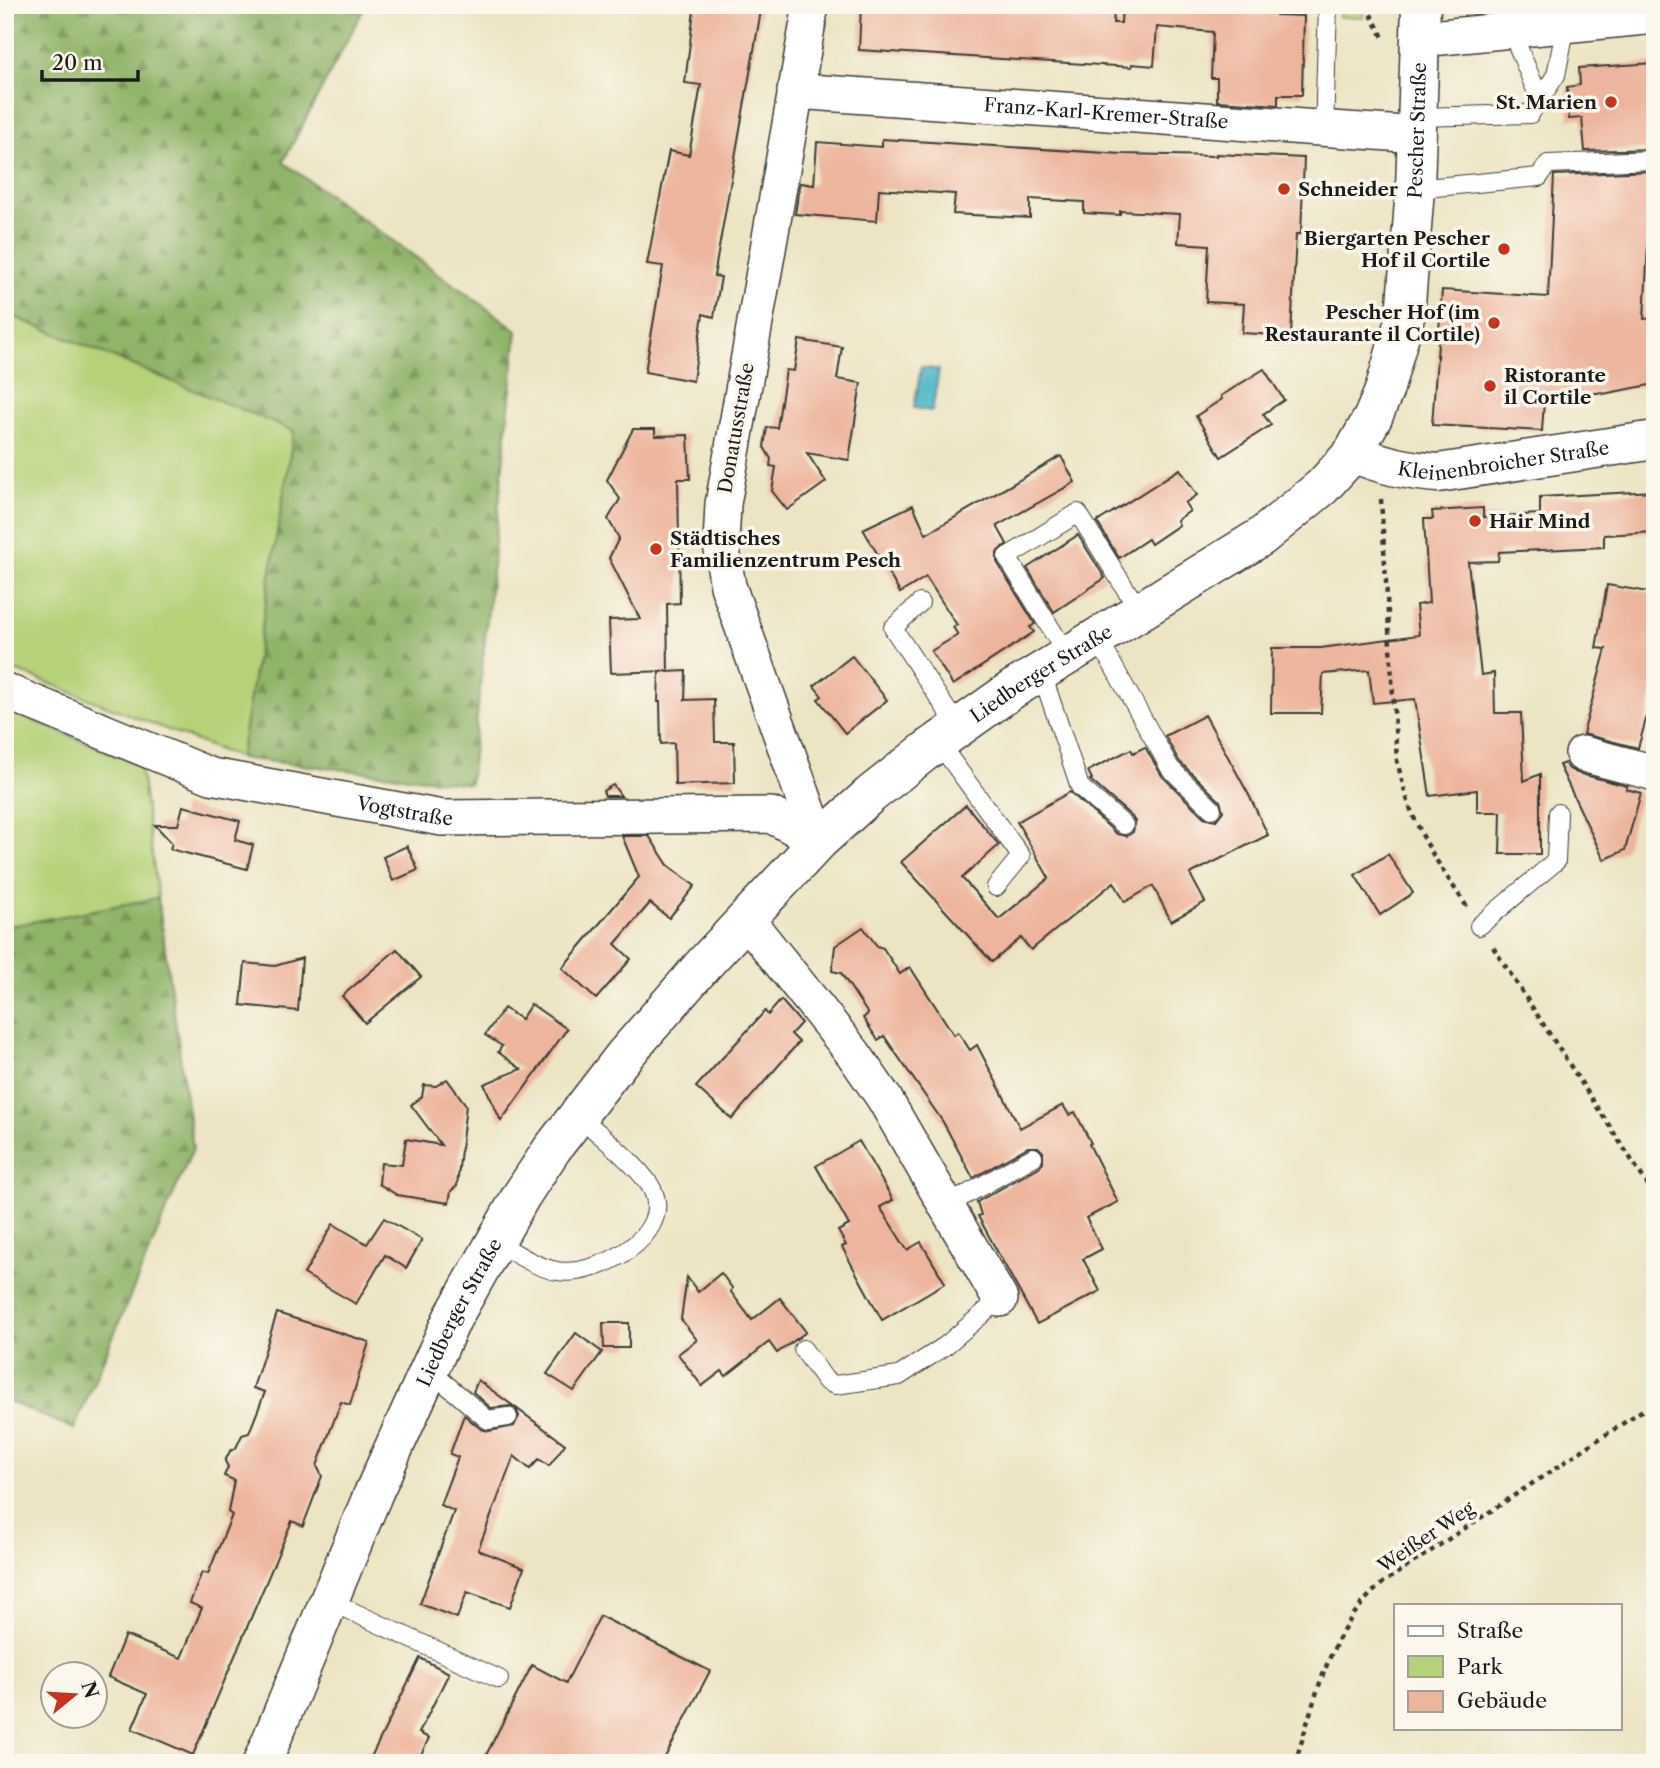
<svg xmlns="http://www.w3.org/2000/svg" width="1660" height="1768" font-family="'Libre Caslon Text',serif">
<style>
.green{fill:#b5d279;stroke:#68774a;stroke-width:2}
.forest{fill:url(#forest-firs);stroke:#566842;stroke-width:2}
.water{fill:#4bb6c8;stroke:#346972;stroke-width:2}
.building{fill:#edb59d}
.lines{fill:none;stroke-linecap:round;stroke-linejoin:round}
.lane-casing{stroke:#3b3a35;stroke-width:20}
.street-casing{stroke:#3b3a35;stroke-width:38}
.secondary-casing{stroke:#3b3a35;stroke-width:41}
.path{stroke:#3b3a35;stroke-width:4.5;stroke-dasharray:5 5;stroke-linecap:butt}
.lane{stroke:#fff;stroke-width:18}
.street{stroke:#fff;stroke-width:35}
.secondary{stroke:#fff;stroke-width:38}
.poi-dot{fill:#c8321e;stroke:#fbf7ec;stroke-width:2.5}
.labels{text-anchor:middle;dominant-baseline:central;stroke-width:7;stroke-linejoin:round;paint-order:stroke}
.poi-label{font-size:19px;font-weight:bold;fill:#1c1c1c;stroke:#fbf7ec;text-anchor:start}
.street-label{font-size:19px;fill:#1c1c1c;stroke:#fbf7ec}
</style>
<defs>
<pattern id="forest-firs" width="22" height="20" patternUnits="userSpaceOnUse" patternTransform="scale(1.75)"><rect width="22" height="20" fill="#90b469"/><path d="M5 1l3.5 6h-7zM16 11l3.5 6h-7z" fill="#759256"/></pattern>
</defs>
<rect width="100%" height="100%" fill="#fbf7ec"/>
<filter id="ink" filterUnits="userSpaceOnUse"><feTurbulence type="fractalNoise" baseFrequency=".0143" numOctaves="2"/><feDisplacementMap in="SourceGraphic" scale="14" xChannelSelector="R" yChannelSelector="G"/><feConvolveMatrix kernelMatrix="1 2 1 2 8 2 1 2 1" color-interpolation-filters="sRGB"/></filter>
<filter id="wash" filterUnits="userSpaceOnUse"><feTurbulence type="fractalNoise" baseFrequency=".00686" numOctaves="4" result="noise"/><feDisplacementMap in="SourceGraphic" scale="28" xChannelSelector="R" yChannelSelector="G"/><feGaussianBlur stdDeviation="1.57" result="paint"/><feColorMatrix in="noise" values="0 0 0 0 0 0 0 0 0 0 0 0 0 0 0 0 0 1.4 0 .05"/><feComposite in="paint" operator="in"/></filter>
<g filter="url(#wash)">
<rect width="100%" height="100%" fill="#ece4c3"/>
<!-- green -->
<g class="green">
<polygon points="1339,5 1364,5 1363,17 1339,17"/>
<polygon points="5,313 294,431 240,758 5,666"/>
<polygon points="5,709 140,765 158,898 5,927"/>
</g>
<!-- forest -->
<g class="forest">
<polygon points="5,5 366,5 283,162 517,330 470,784 240,758 294,431 5,313"/>
<polygon points="158,898 193,1148 74,1429 5,1400 5,927"/>
</g>
<!-- water -->
<polygon class="water" points="921,367 939,370 932,411 914,408"/>
<g id="blocks">
<!-- building -->
<g class="building">
<polygon points="698,5 762,5 714,276 721,277 714,317 703,314 693,381 645,372 663,266 647,264 669,151 689,155 701,85 685,83 694,10 697,10"/>
<polygon points="861,5 1024,5 1114,12 1113,23 1121,23 1122,5 1276,5 1276,15 1304,16 1302,95 1278,95 1278,105 1217,101 1217,78 1211,78 1213,32 1157,27 1154,66 1132,64 1132,67 859,50"/>
<polygon points="1655,63 1655,149 1585,151 1582,118 1569,119 1567,87 1580,85 1579,68"/>
<polygon points="882,139 1122,154 1216,156 1216,154 1304,158 1301,234 1296,234 1291,336 1242,333 1244,304 1206,302 1209,245 1178,243 1180,214 1120,211 1120,215 1084,213 1084,202 1030,199 1030,218 953,214 955,194 879,189 877,221 795,214 800,183 814,185 817,142 882,147"/>
<polygon points="1652,171 1644,319 1655,318 1655,384 1603,394 1603,392 1544,401 1542,431 1432,425 1442,290 1548,297 1554,175"/>
<polygon points="799,340 842,347 837,379 861,383 849,460 807,453 826,482 787,510 772,491 776,467 770,466 771,459 764,447 767,427 777,428 786,370 794,371"/>
<polygon points="1264,369 1284,400 1263,414 1271,425 1221,457 1196,416 1222,399 1221,396"/>
<polygon points="633,429 655,429 655,436 688,435 690,479 678,479 680,603 667,604 668,672 686,671 685,700 714,699 715,742 734,742 735,783 675,785 674,743 661,744 660,702 658,702 659,672 667,671 611,673 609,620 640,619 609,558 619,538 608,519 620,499 607,480"/>
<polygon points="1061,456 1075,482 997,526 1007,544 997,552 997,562 1035,624 1030,627 1034,632 953,685 931,651 958,635 953,627 957,625 926,577 900,593 863,529 913,505 926,534"/>
<polygon points="1180,469 1197,495 1185,503 1190,511 1177,520 1179,525 1151,544 1148,539 1119,558 1097,522"/>
<polygon points="1655,491 1655,532 1604,535 1604,547 1499,552 1498,561 1468,562 1481,675 1494,673 1495,713 1521,713 1524,781 1540,774 1540,854 1500,854 1501,812 1477,812 1477,790 1430,796 1415,699 1373,703 1369,670 1323,674 1321,713 1271,713 1272,648 1321,648 1419,635 1416,605 1429,603 1424,519 1433,519 1432,511 1483,508 1483,517 1540,514 1540,497"/>
<polygon points="1078,535 1105,578 1054,612 1027,568"/>
<polygon points="1607,585 1655,593 1655,687 1638,748 1583,734 1606,649 1596,648"/>
<polygon points="852,656 887,700 845,733 818,699 822,696 814,686"/>
<polygon points="1205,715 1250,797 1268,835 1190,874 1205,902 1171,921 1153,886 1125,902 1114,882 1031,950 1021,938 992,962 901,862 966,805 999,845 962,878 999,919 1049,878 1017,822 1070,792 1117,834 1127,836 1133,832 1135,822 1132,817 1090,780 1092,779 1088,771 1131,749 1133,753 1145,747 1162,776 1204,817 1216,820 1223,811 1220,801 1179,761 1165,736"/>
<polygon points="1565,763 1569,769 1577,773 1627,786 1626,789 1641,793 1625,850 1604,860 1559,765"/>
<polygon points="613,785 621,796 605,796 603,791"/>
<polygon points="183,806 240,821 235,840 253,845 247,869 170,849 172,843 155,825 178,825"/>
<polygon points="622,836 649,836 668,865 695,886 669,918 650,903 615,944 631,959 596,999 562,968 639,877"/>
<polygon points="407,846 418,870 393,881 383,857"/>
<polygon points="1388,854 1413,893 1380,915 1355,875"/>
<polygon points="863,927 877,946 883,948 900,974 910,967 954,1035 958,1032 970,1050 977,1045 1020,1128 1063,1105 1069,1115 1075,1112 1091,1143 1089,1144 1118,1202 1086,1218 1102,1249 1083,1259 1100,1291 1037,1324 978,1216 981,1215 977,1202 1039,1167 1043,1162 1043,1152 1038,1147 1028,1147 973,1178 943,1122 884,1036 878,1040 863,1018 868,1014 841,973 832,971 835,946"/>
<polygon points="397,949 421,977 365,1023 342,996"/>
<polygon points="302,958 298,1011 241,1005 245,963 275,966"/>
<polygon points="781,1000 801,1023 791,1034 799,1042 732,1119 696,1087 765,1011 768,1015"/>
<polygon points="531,1004 567,1029 501,1121 484,1084 521,1069 498,1052 502,1046 485,1035 504,1008 521,1019"/>
<polygon points="447,1079 466,1105 457,1186 451,1191 449,1203 397,1195 379,1184 381,1163 402,1165 406,1139 441,1145 411,1105 422,1097 424,1085 436,1086"/>
<polygon points="859,1141 893,1200 880,1207 907,1250 921,1242 945,1283 882,1320 842,1247 846,1245 838,1231 849,1225 816,1166"/>
<polygon points="384,1218 422,1240 406,1268 385,1255 356,1304 304,1274 333,1224 367,1244"/>
<polygon points="721,1273 732,1288 731,1292 752,1320 780,1298 806,1332 777,1353 769,1342 726,1376 722,1371 702,1386 678,1354 697,1340 681,1319 687,1277 698,1292"/>
<polygon points="277,1313 369,1342 350,1405 341,1402 317,1466 322,1476 303,1526 292,1521 193,1755 132,1729 147,1694 108,1677 125,1635 181,1658 202,1608 190,1603 202,1572 208,1574 232,1515 228,1512 234,1480 224,1476 228,1467 225,1461 230,1451 236,1448 242,1435 249,1433 265,1392 253,1388"/>
<polygon points="603,1323 629,1323 629,1348 604,1348"/>
<polygon points="576,1333 602,1352 574,1391 547,1374"/>
<polygon points="478,1380 565,1444 549,1466 539,1459 530,1469 514,1456 478,1550 524,1568 510,1607 467,1592 457,1618 420,1604 454,1511 440,1505 458,1457 450,1454 464,1415 481,1429 489,1431 514,1426 519,1416 516,1409 511,1406 491,1408 473,1392"/>
<polygon points="600,1616 710,1671 662,1763 482,1763 532,1665 566,1683"/>
<polygon points="420,1658 449,1673 419,1733 429,1738 417,1763 368,1763"/>
</g>
</g>
</g>
<g filter="url(#ink)">
<use href="#blocks" fill-opacity="0" stroke="#3b3a35" stroke-width="2"/>
<g class="lines">
<!-- lane casing -->
<g class="lane-casing">
<g id="lane">
<polyline points="1511,30 1540,100"/>
<polyline points="1419,117 1530,114 1556,75 1566,25"/>
<polyline points="1324,130 1328,5"/>
<polyline points="1415,189 1539,177 1548,164 1655,160"/>
<polyline points="920,603 893,628 958,727"/>
<polyline points="1097,637 1170,768 1212,809"/>
<polyline points="1067,655 1007,557 1078,513 1140,612"/>
<polyline points="1041,671 1080,787 1124,825"/>
<polyline points="938,742 1021,856 996,887"/>
<polyline points="1479,926 1556,861 1558,813"/>
<polyline points="946,1206 1033,1157"/>
<path d="M494 1241C514 1252 535 1267 557 1271 595 1278 673 1237 653 1191 644 1170 596 1131 577 1115"/>
<polyline points="803,1349 826,1381 835,1385 899,1376 945,1346 1000,1299"/>
<polyline points="429,1370 488,1420 508,1417"/>
<polyline points="329,1601 499,1679"/>
</g>
</g>
<!-- street casing -->
<g class="street-casing">
<g id="street">
<polyline points="811,5 723,504 721,544 728,586 819,841"/>
<polyline points="1421,39 1655,16"/>
<path id="s1" d="M795 91 1418 135"/>
<path id="s2" d="M5 691 211 776 442 818 771 815 819 841"/>
<polyline points="1583,754 1655,773"/>
<polyline points="746,919 853,1053 884,1098 1000,1299"/>
</g>
</g>
<!-- secondary casing -->
<g class="secondary-casing">
<g id="secondary">
<path id="s3" d="M1353 453C1381 465 1408 471 1438 473L1655 440"/>
<path id="s4" d="M262 1763 373 1494 452 1319 521 1196 552 1149 623 1057 703 965 819 841 870 795 927 750 1013 689 1261 537 1322 487 1353 453 1373 417 1384 391 1405 317 1415 189 1421 5"/>
</g>
</g>
<!-- path -->
<g class="path">
<polyline points="1368,5 1368,9 1384,39"/>
<path d="M1381 499 1397 761C1403 784 1408 807 1419 828 1432 856 1450 881 1467 907"/>
<polyline points="1493,947 1655,1196"/>
<path d="M1295 1763C1316 1698 1329 1627 1384 1582L1655 1402"/>
</g>
<!-- lane -->
<use href="#lane" class="lane"/>
<!-- street -->
<use href="#street" class="street"/>
<!-- secondary -->
<use href="#secondary" class="secondary"/>
</g>
</g>
<!-- markers -->
<g class="poi-dot">
<circle cx="1611" cy="102" r="7"/>
<circle cx="1284" cy="189" r="7"/>
<circle cx="1504" cy="249" r="7"/>
<circle cx="1494" cy="323" r="7"/>
<circle cx="1490" cy="386" r="7"/>
<circle cx="1475" cy="521" r="7"/>
<circle cx="656" cy="549" r="7"/>
</g>
<g class="labels">
<!-- poi labels -->
<g class="poi-label">
<text x="1597" y="102" text-anchor="end">St. Marien</text>
<text x="1298" y="189">Schneider</text>
<text x="1490" y="238" text-anchor="end">Biergarten Pescher<tspan x="1490" dy="22">Hof il Cortile</tspan></text>
<text x="1480" y="312" text-anchor="end">Pescher Hof (im<tspan x="1480" dy="22">Restaurante il Cortile)</tspan></text>
<text x="1504" y="375">Ristorante<tspan x="1504" dy="22">il Cortile</tspan></text>
<text x="1489" y="521">Hair Mind</text>
<text x="670" y="538">Städtisches<tspan x="670" dy="22">Familienzentrum Pesch</tspan></text>
</g>
<!-- street labels -->
<g class="street-label">
<text stroke="none"><textPath href="#s1" startOffset="312">Franz-Karl-Kremer-Straße</textPath></text>
<text stroke="none"><textPath href="#s4" startOffset="2084">Pescher Straße</textPath></text>
<text transform="translate(736 428) rotate(-80)">Donatusstraße</text>
<text stroke="none"><textPath href="#s3" startOffset="154">Kleinenbroicher Straße</textPath></text>
<text stroke="none"><textPath href="#s4" startOffset="1367">Liedberger Straße</textPath></text>
<text stroke="none"><textPath href="#s2" startOffset="420">Vogtstraße</textPath></text>
<text stroke="none"><textPath href="#s4" startOffset="492">Liedberger Straße</textPath></text>
<text transform="translate(1426 1537) rotate(-34)">Weißer Weg</text>
</g>
</g>
<!-- margin -->
<rect width="1660" height="1768" fill="none" stroke="#fbf7ec" stroke-width="28"/>
<!-- legend -->
<rect x="1394" y="1604" width="228" height="126" fill="#fbf7ec" stroke="#a29f99" stroke-width="2"/>
<rect x="1408" y="1626" width="35" height="10" fill="#ffffff" stroke="#a29f99" stroke-width="2"/>
<text x="1457" y="1638" font-size="21" fill="#1c1c1c">Straße</text>
<rect x="1408" y="1656" width="35" height="21" fill="#b5d279" stroke="#a29f99" stroke-width="2"/>
<text x="1457" y="1674" font-size="21" fill="#1c1c1c">Park</text>
<rect x="1408" y="1691" width="35" height="21" fill="#edb59d" stroke="#a29f99" stroke-width="2"/>
<text x="1457" y="1708" font-size="21" fill="#1c1c1c">Gebäude</text>
<!-- north arrow -->
<g transform="translate(74 1695) rotate(72)"><circle r="33" fill="#fbf7ec" stroke="#a29f99" stroke-width="2"/>
<path d="M0-5L12 26L0 18L-12 26Z" fill="#c8321e"/>
<text y="-10" font-size="19" font-weight="bold" text-anchor="middle" fill="#1c1c1c">N</text>
</g>
<!-- scale -->
<path d="M42 70v10h96v-10" fill="none" stroke="#1c1c1c" stroke-width="3.5"/>
<text x="52" y="70" font-size="21" fill="#1c1c1c" stroke="#fbf7ec" stroke-width="5" paint-order="stroke">20 m</text>
</svg>
